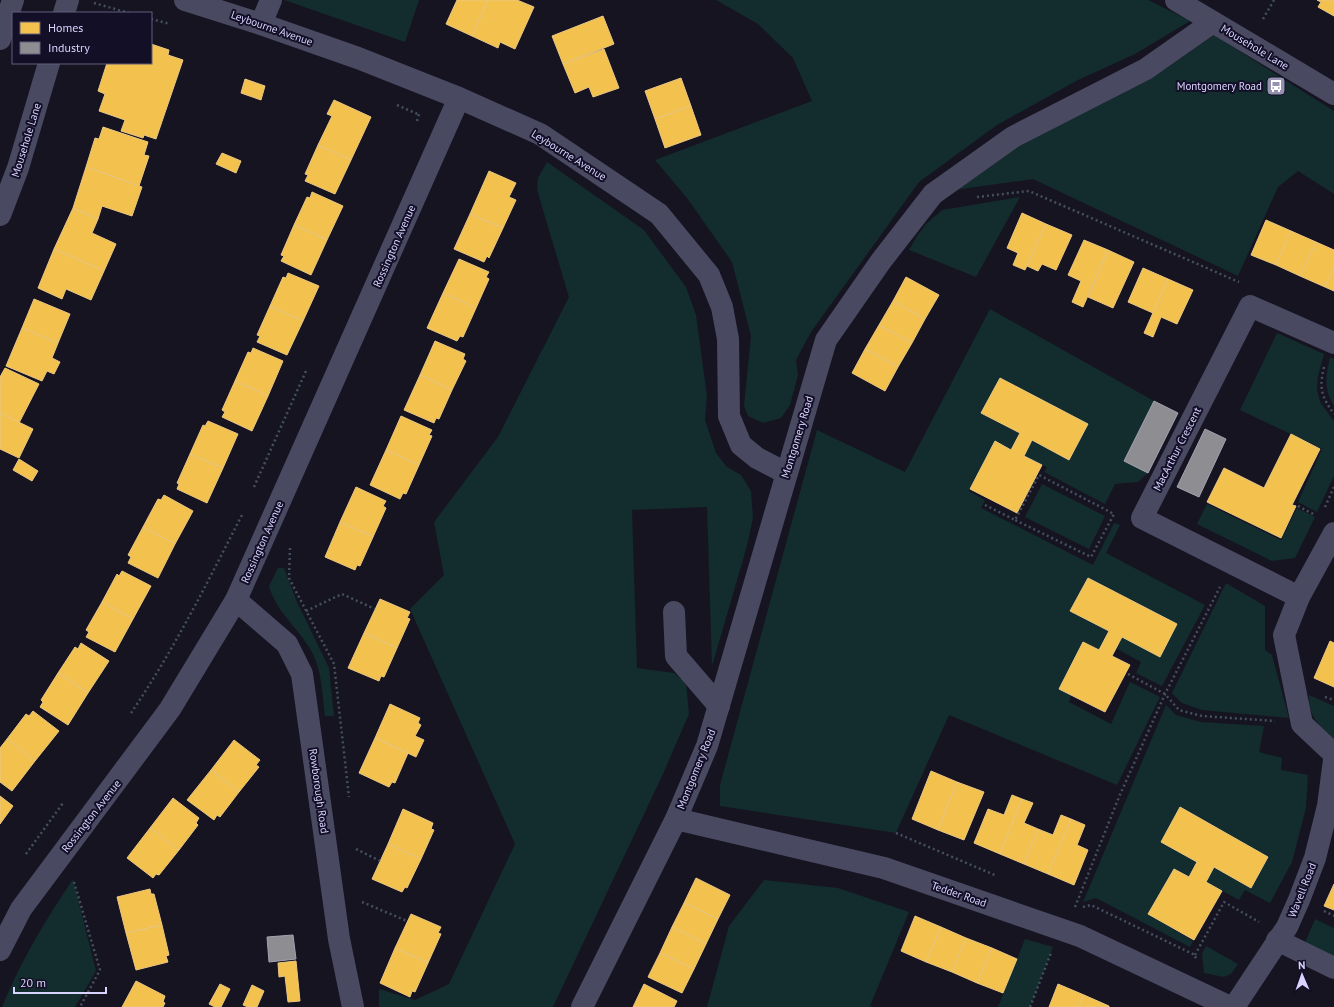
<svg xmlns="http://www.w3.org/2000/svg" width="1334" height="1007" font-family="'PT Sans',sans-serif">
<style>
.green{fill:#132c2d}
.homes{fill:#f2c14e;stroke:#eac783}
.industry{fill:#8d8d92;stroke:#a4a2b3}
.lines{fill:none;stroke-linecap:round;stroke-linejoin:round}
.path{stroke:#44505f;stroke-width:2.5;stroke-dasharray:2 3;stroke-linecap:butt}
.minor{stroke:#4a4962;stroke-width:22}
.labels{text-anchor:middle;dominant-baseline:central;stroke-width:4;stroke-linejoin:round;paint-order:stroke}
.street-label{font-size:11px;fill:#d9d4ff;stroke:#130f26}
.poi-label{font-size:11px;fill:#d9d4ff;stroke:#130f26;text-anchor:end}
</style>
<rect width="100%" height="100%" fill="#161421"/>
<!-- green -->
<g class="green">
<polygon points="284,0 419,0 405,42"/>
<polygon points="716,0 1148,0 1190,21 1135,54 1078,80 997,125 919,182 811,332 796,360 798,375 790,405 781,418 763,423 748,416 744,406 751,336 732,262 687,198 655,160 812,101 793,58 758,24"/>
<polygon points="1214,35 1334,111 1334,194 1298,171 1278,187 1238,276 1033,179 955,190 1017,145 1154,77"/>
<polygon points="547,162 644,230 686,287 696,315 707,396 705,420 716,453 727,467 741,475 751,491 753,518 747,546 712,666 707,507 632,510 637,668 674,673 686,683 689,714 663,774 553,1007 379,1007 379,989 415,1000 449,984 515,844 410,609 444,575 434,522 498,437 569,297 537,190 538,178"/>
<polygon points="1020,197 976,277 909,250 917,236 926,224 942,210"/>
<polygon points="990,309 1154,401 1124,460 1148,473 1138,482 1115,484 1105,504 1044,472 1047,467 1024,456 1032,440 1069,460 1088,424 1000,378 981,413 1020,433 1011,450 996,442 969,491 985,500 981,508 1093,565 1114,523 1120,525 1106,553 1205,605 1162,686 1136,673 1141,662 1117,649 1122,637 1160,656 1177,624 1088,578 1071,611 1109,631 1099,650 1083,642 1059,689 1071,695 1069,702 1111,724 1130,682 1160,697 1117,785 949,715 896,833 720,806 720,785 817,430 905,472"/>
<polygon points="1277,333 1324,354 1318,376 1317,389 1320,402 1334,421 1334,476 1317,512 1298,502 1322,449 1240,410"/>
<path d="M1330 357 1334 359V406C1323 389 1326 375 1330 357Z"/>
<polygon points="1042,484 1105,516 1089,549 1025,517"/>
<polygon points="1207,504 1281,540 1297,508 1315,517 1295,558 1272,561 1197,524"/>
<path d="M278 568H284L297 602 329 668 334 716H325C322 693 322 667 309 647 296 626 276 611 269 586Z"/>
<polygon points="1226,583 1265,606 1265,650 1272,655 1289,718 1202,710 1182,703 1172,693"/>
<path d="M1309 695 1334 706V739C1319 726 1308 716 1309 695Z"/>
<polygon points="1166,705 1176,715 1201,722 1264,726 1259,752 1282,758 1281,770 1308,775 1306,808 1292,862 1270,903 1245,890 1239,900 1206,882 1214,867 1251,888 1268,857 1180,808 1161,842 1197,862 1189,877 1174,869 1148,914 1193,941 1190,947 1096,898 1083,902"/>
<path d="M73 879 96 971 75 1007H2C21 960 45 921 73 879Z"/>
<polygon points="764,880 838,888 909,912 870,1006 873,1007 707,1007 729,926"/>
<polygon points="1315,919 1334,928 1334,959 1304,945"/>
<polygon points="1025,939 1053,947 1030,1007 998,1007"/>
<polygon points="1206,946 1238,964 1231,974 1224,977 1204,973 1202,953"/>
</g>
<!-- homes -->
<g class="homes">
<polygon points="457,0 488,0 472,36 446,24"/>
<polygon points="488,0 517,0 534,7 515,49 500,42 498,48 472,36"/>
<polygon points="1317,0 1334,0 1334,16 1318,7 1321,2"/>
<polygon points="603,16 614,44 563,64 552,36"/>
<polygon points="151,44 169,50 168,55 183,60 156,139 144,135 143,138 121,131 125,120 99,111 105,94 98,91 107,63 151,63"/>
<polygon points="604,49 619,88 593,97 589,87 575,93 563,64"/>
<polygon points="681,78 691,106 655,119 645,91"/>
<polygon points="245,79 265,86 261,100 241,93"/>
<polygon points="334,100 371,117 351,160 318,145 332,116 327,114"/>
<polygon points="691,106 701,135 665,148 655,119"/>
<polygon points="103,127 148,142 144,155 149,156 139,186 86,167 95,138 99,139"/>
<polygon points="318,145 351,160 335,194 305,181 308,175 305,174"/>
<polygon points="222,153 241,161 236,173 216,164"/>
<polygon points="86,167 142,187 132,216 102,206 98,219 73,208"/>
<polygon points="489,171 516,183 509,197 516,200 503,228 470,214"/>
<polygon points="312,192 343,206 327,240 294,225 307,197 310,198"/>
<polygon points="73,208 98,219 92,233 116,244 104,271 54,249"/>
<polygon points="1022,213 1046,224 1025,270 1013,265 1018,253 1007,248"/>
<polygon points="470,214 503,228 489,258 487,256 484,262 454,249"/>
<polygon points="1266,220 1291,231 1276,265 1251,255"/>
<polygon points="1046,224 1072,235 1056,270 1042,264 1038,271 1027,266"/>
<polygon points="294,225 327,240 311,275 281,261 284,256 281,255"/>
<polygon points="1291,231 1316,242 1300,276 1276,265"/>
<polygon points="1084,240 1108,250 1083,307 1072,302 1081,281 1068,275"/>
<polygon points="1316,242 1334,250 1334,267 1325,287 1300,276"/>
<polygon points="54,249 104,271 91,300 66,289 62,299 38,288"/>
<polygon points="1108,250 1134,262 1113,308 1088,297"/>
<polygon points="459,259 489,272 486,277 489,279 476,308 443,293"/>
<polygon points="1334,267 1334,291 1325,287"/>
<polygon points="1143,268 1168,279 1153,313 1128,302"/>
<polygon points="288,273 319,286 303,321 270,306 283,277 286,278"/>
<polygon points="906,277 939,295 925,319 893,301"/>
<polygon points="1168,279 1193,290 1177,324 1161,317 1153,337 1144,333"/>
<polygon points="443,293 476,308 463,337 460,336 457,341 427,328"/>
<polygon points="34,299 70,314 58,343 22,328"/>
<polygon points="893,301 925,319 912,343 879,325"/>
<polygon points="270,306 303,321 287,355 257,342 260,336 257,335"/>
<polygon points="879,325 912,343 898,367 865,349"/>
<polygon points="22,328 58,343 52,358 60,362 54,374 47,371 42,381 6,366"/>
<polygon points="435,341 465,354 463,359 466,361 452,390 420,375"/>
<polygon points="253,348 283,361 268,396 235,381 248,352 251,353"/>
<polygon points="865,349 898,367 885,391 852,373"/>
<polygon points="5,368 39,384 19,423 0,413 0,377"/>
<polygon points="420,375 452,390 439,419 436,418 434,423 404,410"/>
<polygon points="1000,378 1088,424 1069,460 1032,440 1024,456 1042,465 1017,513 970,489 995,441 1011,450 1020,433 981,413"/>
<polygon points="235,381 268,396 252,431 222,417 225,412 222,410"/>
<polygon points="0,413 33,429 19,458 0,449"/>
<polygon points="401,416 432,430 429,435 432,436 419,465 386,450"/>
<polygon points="208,421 238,434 223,468 190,454 203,425 205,426"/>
<polygon points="1291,434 1320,449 1292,505 1296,506 1281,538 1207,502 1224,468 1264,488"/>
<polygon points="386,450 419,465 406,494 403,493 400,499 370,485"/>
<polygon points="190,454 223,468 207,503 177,489 179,484 177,483"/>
<polygon points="19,459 38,471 32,481 13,470"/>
<polygon points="356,487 386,501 383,506 386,508 373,537 340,522"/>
<polygon points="164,495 193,511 175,544 143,527 158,499 161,500"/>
<polygon points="340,522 373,537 360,566 357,565 355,570 325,557"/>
<polygon points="143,527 175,544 158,578 128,563 131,557 128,555"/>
<polygon points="122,571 151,586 133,619 102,602 117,574 119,576"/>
<polygon points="1088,578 1177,624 1160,657 1122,637 1112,656 1130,665 1105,712 1059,689 1083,642 1099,650 1109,631 1070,611"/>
<polygon points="380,599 410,612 407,618 410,619 397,648 364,633"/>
<polygon points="102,602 133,619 115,652 86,637 89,632 86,630"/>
<polygon points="364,633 397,648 384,677 381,676 379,681 348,668"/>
<polygon points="1330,641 1334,643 1334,687 1314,678"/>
<polygon points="81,643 109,661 88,693 58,673 75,647 78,649"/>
<polygon points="58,673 88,693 68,725 40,707 43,702 41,700"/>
<polygon points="390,704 420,718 418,723 421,725 415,736 424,740 416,757 375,738"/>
<polygon points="33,711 59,731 35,761 7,739 26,714 29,716"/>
<polygon points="375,738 408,753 395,783 392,782 389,787 359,773"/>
<polygon points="7,739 35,761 12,791 0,782 0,748"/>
<polygon points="234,740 260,760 256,765 259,767 239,792 211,770"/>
<polygon points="211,770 239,792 220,817 217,815 214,820 187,800"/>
<polygon points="931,771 957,782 938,830 912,819"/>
<polygon points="957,782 984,792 964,840 938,830"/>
<polygon points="1012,795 1022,799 1000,854 974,843 988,809 1004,815"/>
<polygon points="0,796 13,806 0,824"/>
<polygon points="173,798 199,818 196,823 198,825 179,850 150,828"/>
<polygon points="1022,799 1033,803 1024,823 1038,829 1024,864 1000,854"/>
<polygon points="1180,807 1268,857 1251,888 1214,867 1206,882 1222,891 1194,940 1148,914 1174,869 1189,877 1197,862 1161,842"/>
<polygon points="403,809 433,823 431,829 434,830 421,859 388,844"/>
<polygon points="1061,815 1071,819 1048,874 1024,864 1038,829 1053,835"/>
<polygon points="1071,819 1085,825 1077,845 1088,850 1074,885 1048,874"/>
<polygon points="150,828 179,850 159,875 156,874 153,878 127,858"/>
<polygon points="388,844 421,859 407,888 405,887 402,892 372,879"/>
<polygon points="696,878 730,895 718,919 684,903"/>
<polygon points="1334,884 1334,910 1324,906"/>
<polygon points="150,889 151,894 154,894 162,925 126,933 117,897"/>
<polygon points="684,903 718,919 706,944 672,927"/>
<polygon points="411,914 441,927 438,933 441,934 428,963 395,948"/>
<polygon points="915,916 941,927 926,962 901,951"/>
<polygon points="162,925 169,955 166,956 168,962 136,970 126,933"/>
<polygon points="672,927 706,944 694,969 660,953"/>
<polygon points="941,927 966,938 952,972 926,962"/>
<polygon points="966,938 992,948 977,983 952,972"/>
<polygon points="395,948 428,963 415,992 412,991 410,997 380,983"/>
<polygon points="992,948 1017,959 1003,993 977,983"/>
<polygon points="660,953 694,969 682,993 648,977"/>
<polygon points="296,961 300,1001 288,1002 285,976 279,977 278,963"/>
<polygon points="136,981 165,996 163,1002 165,1003 163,1007 122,1007"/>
<polygon points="220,984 230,989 221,1007 215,1007 209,1004"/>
<polygon points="644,984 677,1001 674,1007 633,1007"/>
<polygon points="1058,984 1084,995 1079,1007 1049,1007"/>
<polygon points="252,985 264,991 257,1007 248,1007 243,1005"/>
<polygon points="1084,995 1109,1006 1109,1007 1079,1007"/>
</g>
<!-- industry -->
<g class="industry">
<polygon points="1154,401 1178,413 1148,473 1124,461"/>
<polygon points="1205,429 1226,439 1199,497 1177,487"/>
<polygon points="293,935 296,959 269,962 267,937"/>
</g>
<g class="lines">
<!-- path -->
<g class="path">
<polyline points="94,3 129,13"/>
<polyline points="151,19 170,24"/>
<polyline points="1263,19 1274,0"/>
<polyline points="397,105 420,115"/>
<polyline points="417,121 419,114"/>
<polyline points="977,197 1029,191 1239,282"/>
<path d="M1324 367C1319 388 1321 396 1334 414"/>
<polyline points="254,487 306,371"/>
<polyline points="985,505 1015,520 1039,475 1114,514 1091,557 1015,520"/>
<polyline points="1298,506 1315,515"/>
<polyline points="1325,507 1334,487"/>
<polyline points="290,548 289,578 334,664 349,797"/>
<polyline points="306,611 342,594 375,609"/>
<polyline points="1128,674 1165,694 1179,710 1202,716 1275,721"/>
<polyline points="1325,697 1334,700"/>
<path d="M131 713C174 650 208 581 243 513"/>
<polyline points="896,833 997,876"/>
<polyline points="356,849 380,861"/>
<polyline points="26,854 63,803"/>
<polyline points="74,882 100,970 80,1007"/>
<polyline points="362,902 407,921"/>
<polyline points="1075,907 1119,797 1165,694 1220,587"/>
<polyline points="1083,907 1091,905 1195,955 1196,960"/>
<polyline points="1324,911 1334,916"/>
<polyline points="1195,955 1224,902 1259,922"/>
<polyline points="1030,1007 1051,953"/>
</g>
<!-- minor -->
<g class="minor">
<polyline points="185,0 261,24 358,58 459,98 540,134 659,214 709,275 722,307 728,339 729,416 741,445 757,458 786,473"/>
<polyline points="1176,0 1334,94"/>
<polyline points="64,13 68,0"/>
<polyline points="261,24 271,0"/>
<polyline points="0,39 13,0"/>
<polyline points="0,215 18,168 49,63"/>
<polyline points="1334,533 1299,597 1284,635 1302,724 1334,754"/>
<polyline points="1299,597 1142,518 1250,306 1334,343"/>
<polyline points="236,600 287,644 302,674 339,939 353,1007"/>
<polyline points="674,612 676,656 719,706"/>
<polyline points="676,819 884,868 1080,936 1230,1007"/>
<polyline points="1277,940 1334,968"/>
<polyline points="0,950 21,909 170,709 236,600 459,98"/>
<polyline points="582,1007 676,819 707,746 826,340 881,261 933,194 1013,137 1146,69 1213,22"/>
<polyline points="1234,1007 1287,927 1299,900 1315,858 1328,806 1334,760"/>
</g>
</g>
<!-- icons -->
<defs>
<g id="bus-square" transform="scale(1)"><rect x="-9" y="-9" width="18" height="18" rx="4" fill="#9591b1" stroke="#130f26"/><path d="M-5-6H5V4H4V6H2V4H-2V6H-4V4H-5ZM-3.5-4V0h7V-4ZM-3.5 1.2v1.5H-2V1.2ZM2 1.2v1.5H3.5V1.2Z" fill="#fff"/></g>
</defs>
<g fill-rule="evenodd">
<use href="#bus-square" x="1276" y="86"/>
</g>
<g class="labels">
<!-- street labels -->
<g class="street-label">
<text transform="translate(272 28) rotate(19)">Leybourne Avenue</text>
<text transform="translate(1255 47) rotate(31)">Mousehole Lane</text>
<text transform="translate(26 140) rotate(-73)">Mousehole Lane</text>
<text transform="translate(569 155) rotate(32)">Leybourne Avenue</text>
<text transform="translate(394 246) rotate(-66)">Rossington Avenue</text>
<text transform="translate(797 437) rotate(-73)">Montgomery Road</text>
<text transform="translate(1177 449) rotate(-63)">MacArthur Crescent</text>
<text transform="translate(262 542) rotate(-66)">Rossington Avenue</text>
<text transform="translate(696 769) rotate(-68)">Montgomery Road</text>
<text transform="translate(319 791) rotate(82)">Rowborough Road</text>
<text transform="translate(91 816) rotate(-52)">Rossington Avenue</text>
<text transform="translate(1302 890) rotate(-68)">Wavell Road</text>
<text transform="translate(959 894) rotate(19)">Tedder Road</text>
</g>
<!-- poi labels -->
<g class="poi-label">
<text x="1262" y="86">Montgomery Road</text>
</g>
</g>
<!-- legend -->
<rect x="12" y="12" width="140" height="52" fill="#130f26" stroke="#625e7d"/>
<rect x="20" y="22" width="20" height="12" fill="#f2c14e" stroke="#625e7d"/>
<text x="48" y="32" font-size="12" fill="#d9d4ff">Homes</text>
<rect x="20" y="42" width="20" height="12" fill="#8d8d92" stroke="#625e7d"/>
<text x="48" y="52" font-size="12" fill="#d9d4ff">Industry</text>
<!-- north arrow -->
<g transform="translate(1302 975) rotate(358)" stroke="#130f26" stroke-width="3" paint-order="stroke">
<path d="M0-3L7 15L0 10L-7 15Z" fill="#d9d4ff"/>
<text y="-6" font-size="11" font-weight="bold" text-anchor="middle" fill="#d9d4ff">N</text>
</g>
<!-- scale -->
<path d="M14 987v6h92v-6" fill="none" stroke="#d9d4ff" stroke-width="2"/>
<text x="20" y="987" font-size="12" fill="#d9d4ff" stroke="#130f26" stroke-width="3" paint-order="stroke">20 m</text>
</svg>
